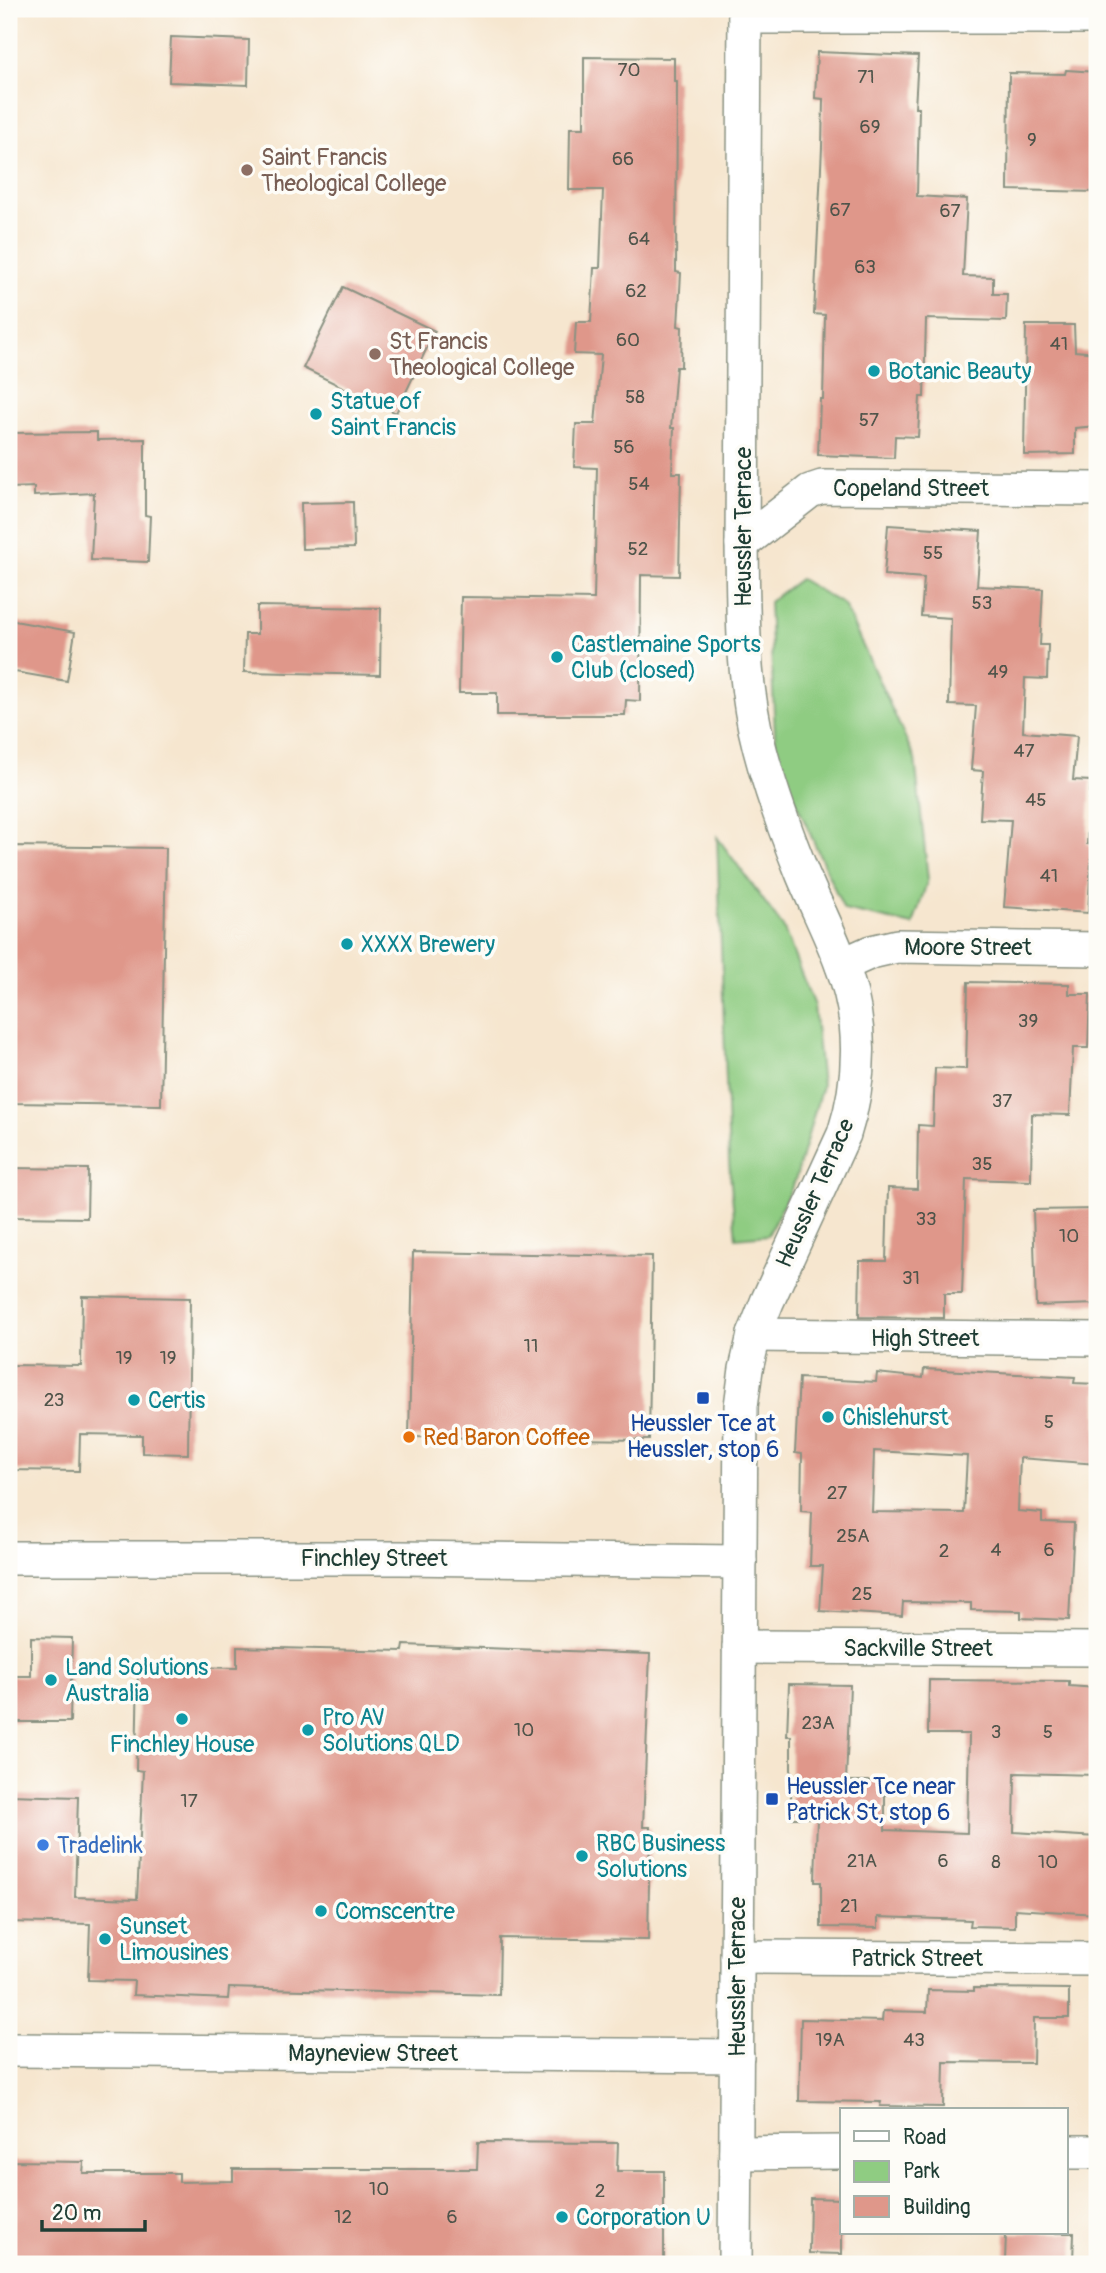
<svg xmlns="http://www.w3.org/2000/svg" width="1106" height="2273" font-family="Pangolin,sans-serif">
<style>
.green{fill:#8fcc82;stroke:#57845b;stroke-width:2}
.building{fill:#df978a;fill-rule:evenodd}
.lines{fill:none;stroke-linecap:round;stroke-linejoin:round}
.minor-casing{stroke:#8a9282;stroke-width:36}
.minor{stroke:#fff;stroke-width:33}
.education-dot{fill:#8d6e63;stroke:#fdfcf7;stroke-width:2.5}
.culture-dot{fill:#0f9aa8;stroke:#fdfcf7;stroke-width:2.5}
.transit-dot{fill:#1a4fb4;stroke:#fdfcf7;stroke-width:2.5}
.food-dot{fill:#e8710a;stroke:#fdfcf7;stroke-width:2.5}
.shop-dot{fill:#3f7fe0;stroke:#fdfcf7;stroke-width:2.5}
.labels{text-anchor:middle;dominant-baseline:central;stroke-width:7;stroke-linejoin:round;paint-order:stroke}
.number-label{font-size:19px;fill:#4f544a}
.education-label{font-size:23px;fill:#785e54;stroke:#fdfcf7;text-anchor:start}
.culture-label{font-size:23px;fill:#0d838f;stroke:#fdfcf7;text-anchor:start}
.street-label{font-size:23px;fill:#1f3d34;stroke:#fdfcf7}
.transit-label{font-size:23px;fill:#164399;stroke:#fdfcf7}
.food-label{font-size:23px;fill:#c56008;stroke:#fdfcf7;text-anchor:start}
.shop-label{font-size:23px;fill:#366cbe;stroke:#fdfcf7;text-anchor:start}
</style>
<rect width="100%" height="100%" fill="#fdfcf7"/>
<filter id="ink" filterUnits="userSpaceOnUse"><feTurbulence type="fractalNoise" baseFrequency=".0143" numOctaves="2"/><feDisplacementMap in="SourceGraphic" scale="14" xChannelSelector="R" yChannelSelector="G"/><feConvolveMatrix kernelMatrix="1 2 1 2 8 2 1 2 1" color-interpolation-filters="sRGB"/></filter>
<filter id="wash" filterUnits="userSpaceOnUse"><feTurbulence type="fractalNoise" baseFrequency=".00686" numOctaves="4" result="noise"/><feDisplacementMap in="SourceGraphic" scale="28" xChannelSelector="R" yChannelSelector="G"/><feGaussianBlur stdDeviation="1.57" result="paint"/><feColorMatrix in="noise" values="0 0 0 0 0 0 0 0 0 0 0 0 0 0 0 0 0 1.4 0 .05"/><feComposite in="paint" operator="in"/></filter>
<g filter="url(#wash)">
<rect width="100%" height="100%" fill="#f6e6cf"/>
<!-- green -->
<g class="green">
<polygon points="800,579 844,605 915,759 928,879 913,925 844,910 776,757 769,602"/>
<polygon points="717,837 783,927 814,1006 822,1086 795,1181 768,1235 736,1238 729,1162"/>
</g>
<g id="blocks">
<!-- building -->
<g class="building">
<polygon points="171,37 249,40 248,85 169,82"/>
<polygon points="817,52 918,56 915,108 919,108 917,196 967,199 963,276 993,277 993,294 1007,294 1006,321 926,319 924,397 920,397 918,437 895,436 894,458 818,455 820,399 823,399 825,315 814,314 822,147 823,99 815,98"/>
<polygon points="584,57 674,58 674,81 677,81 676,272 681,273 678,326 682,327 681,367 676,367 671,428 674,428 672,473 681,473 679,576 641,575 640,701 626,700 625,715 497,715 497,693 459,693 461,597 594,599 597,468 574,467 576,424 595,424 601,355 574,354 576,322 591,322 594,268 600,268 603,190 569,190 570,128 584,128"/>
<polygon points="1066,70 1097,72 1097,192 1008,190 1009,73 1065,74"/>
<polygon points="343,287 435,331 396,413 303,368"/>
<polygon points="1026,325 1074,325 1075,351 1097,353 1097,426 1075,428 1075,454 1024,455"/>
<polygon points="97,432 97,440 145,439 145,515 150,516 148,562 91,560 94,493 34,496 34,487 9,488 9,433"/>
<polygon points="353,502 354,548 302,549 301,503"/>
<polygon points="888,525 981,531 977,586 1043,589 1040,645 1048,645 1047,679 1025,678 1023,732 1077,736 1073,780 1091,781 1087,844 1092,845 1088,913 1004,907 1011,820 980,819 983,771 971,770 976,706 949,705 951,618 921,616 924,578 884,575"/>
<polygon points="257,606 381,608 380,675 244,672 245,634 257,634"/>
<polygon points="9,620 75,632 67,681 9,671"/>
<polygon points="9,846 166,848 161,1105 9,1103"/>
<polygon points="968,982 1069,984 1069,994 1090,994 1088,1048 1073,1048 1070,1115 1032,1114 1031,1181 966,1179 962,1294 944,1294 944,1318 859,1317 860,1261 886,1261 888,1188 917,1189 918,1125 933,1126 935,1068 966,1069"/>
<polygon points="9,1168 88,1169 87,1218 9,1217"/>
<polygon points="1096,1209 1097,1304 1036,1306 1033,1210"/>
<polygon points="413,1252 652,1256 649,1440 409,1437"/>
<polygon points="82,1296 190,1298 188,1454 142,1453 142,1435 80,1434 79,1471 9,1470 9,1365 81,1366"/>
<path d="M924 1369 1075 1377 1074 1383 1097 1384V1464L1020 1458 1018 1511 1042 1513V1522L1074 1523 1069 1620 1021 1618V1611L971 1610V1603L903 1602 902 1616 820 1611 823 1566H810L812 1512 801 1511 802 1454 795 1453 799 1378 876 1382 877 1373 923 1378ZM874 1451 967 1456 964 1513 872 1512Z"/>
<polygon points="31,1637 72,1638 70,1722 9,1722 9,1676 31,1676"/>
<polygon points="404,1645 650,1654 643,1827 650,1827 648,1940 500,1938 499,1995 229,1988 228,1999 133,1995 134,1981 88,1980 90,1924 9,1922 9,1795 78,1797 75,1897 137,1899 143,1771 136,1770 138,1666 237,1668 237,1647 403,1651"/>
<polygon points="929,1680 1069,1681 1069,1686 1097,1688 1097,1775 1015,1773 1014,1832 1097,1837 1097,1914 1015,1909 1015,1927 970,1926 971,1920 878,1917 878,1928 821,1927 821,1882 815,1882 817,1818 791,1818 791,1736 787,1736 789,1684 850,1685 846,1781 885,1781 885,1830 967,1833 969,1734 928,1734"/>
<polygon points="974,1988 1069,1989 1069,2018 1034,2018 1033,2063 944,2062 943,2107 880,2106 881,2102 799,2101 801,2019 882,2021 883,2011 927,2012 928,1990 974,1991"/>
<polygon points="478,2142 618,2143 617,2171 664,2171 664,2264 9,2264 9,2161 84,2162 83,2173 179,2173 179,2182 233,2181 233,2169 477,2169"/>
<polygon points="810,2198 842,2199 842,2254 809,2253"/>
<polygon points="1006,2233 1074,2233 1073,2261 1005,2261"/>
</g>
</g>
</g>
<g filter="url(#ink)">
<use href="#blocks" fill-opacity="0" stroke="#8a9282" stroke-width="2"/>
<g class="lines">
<!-- minor casing -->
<g class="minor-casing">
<g id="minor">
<polyline points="745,17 1097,17"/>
<polyline points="742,544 810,491 822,487 1097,489"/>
<polyline points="842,965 871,952 897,946 1097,949"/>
<polyline points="754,1335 1097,1339"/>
<polyline points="9,1558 400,1558 740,1562"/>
<polyline points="739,1647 1097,1649"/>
<polyline points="737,1957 1097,1959"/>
<polyline points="9,2050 737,2056"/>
<polyline points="1066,2152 1097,2152"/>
<polyline points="736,2153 842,2152"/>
<path d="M735 2264 741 1406 746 1369 754 1335 767 1302 844 1134C862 1079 863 1018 841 963 830 933 815 904 803 875 784 828 766 779 755 729 742 668 743 606 742 544L745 9"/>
</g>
</g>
<!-- minor -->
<use href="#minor" class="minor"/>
</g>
</g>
<!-- markers -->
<g class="education-dot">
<circle cx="247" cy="170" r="7"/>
<circle cx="375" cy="354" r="7"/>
</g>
<g class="culture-dot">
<circle cx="874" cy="371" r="7"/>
<circle cx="316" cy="414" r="7"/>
<circle cx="557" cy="657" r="7"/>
<circle cx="347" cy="944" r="7"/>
<circle cx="134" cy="1400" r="7"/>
<circle cx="828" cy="1417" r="7"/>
<circle cx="51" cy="1680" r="7"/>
<circle cx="182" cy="1719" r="7"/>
<circle cx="308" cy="1730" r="7"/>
<circle cx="582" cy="1856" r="7"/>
<circle cx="321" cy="1911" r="7"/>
<circle cx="105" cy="1939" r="7"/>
<circle cx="562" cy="2217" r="7"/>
</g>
<g class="transit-dot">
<rect x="696" y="1391" width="14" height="14" rx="3.5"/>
<rect x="765" y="1792" width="14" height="14" rx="3.5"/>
</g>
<circle class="food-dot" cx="409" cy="1437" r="7"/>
<circle class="shop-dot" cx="43" cy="1845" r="7"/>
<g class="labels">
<!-- number labels -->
<g class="number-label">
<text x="629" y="70">70</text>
<text x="866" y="77">71</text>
<text x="870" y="127">69</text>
<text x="1032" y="140">9</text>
<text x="623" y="159">66</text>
<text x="840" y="210">67</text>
<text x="950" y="211">67</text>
<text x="639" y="239">64</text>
<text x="865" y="267">63</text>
<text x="636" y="291">62</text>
<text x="628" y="340">60</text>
<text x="1059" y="344">41</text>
<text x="635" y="397">58</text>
<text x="869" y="420">57</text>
<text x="624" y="447">56</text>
<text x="639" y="484">54</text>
<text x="638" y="549">52</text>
<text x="933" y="553">55</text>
<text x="982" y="603">53</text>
<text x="998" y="672">49</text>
<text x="1024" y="751">47</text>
<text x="1036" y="800">45</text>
<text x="1049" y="876">41</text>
<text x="1028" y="1021">39</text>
<text x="1002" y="1101">37</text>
<text x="982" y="1164">35</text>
<text x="926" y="1219">33</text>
<text x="1069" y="1236">10</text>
<text x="911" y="1278">31</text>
<text x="531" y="1346">11</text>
<text x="124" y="1358">19</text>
<text x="168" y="1358">19</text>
<text x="54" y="1400">23</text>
<text x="1049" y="1422">5</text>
<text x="837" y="1493">27</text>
<text x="853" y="1536">25A</text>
<text x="996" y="1550">4</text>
<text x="1049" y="1550">6</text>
<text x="944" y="1551">2</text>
<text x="862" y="1594">25</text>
<text x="818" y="1723">23A</text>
<text x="524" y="1730">10</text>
<text x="996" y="1732">3</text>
<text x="1048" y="1732">5</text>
<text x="189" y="1801">17</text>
<text x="862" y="1861">21A</text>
<text x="943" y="1861">6</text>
<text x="996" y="1862">8</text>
<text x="1048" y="1862">10</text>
<text x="849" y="1906">21</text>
<text x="830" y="2040">19A</text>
<text x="914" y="2040">43</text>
<text x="379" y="2189">10</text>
<text x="600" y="2191">2</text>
<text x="343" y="2217">12</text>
<text x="452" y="2217">6</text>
</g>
<!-- education labels -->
<g class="education-label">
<text x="261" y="157">Saint Francis<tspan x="261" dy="26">Theological College</tspan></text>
<text x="389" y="341">St Francis<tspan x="389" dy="26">Theological College</tspan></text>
</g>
<!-- culture labels -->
<g class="culture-label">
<text x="888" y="371">Botanic Beauty</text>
<text x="330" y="401">Statue of<tspan x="330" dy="26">Saint Francis</tspan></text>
<text x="571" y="644">Castlemaine Sports<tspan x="571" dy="26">Club (closed)</tspan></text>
<text x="361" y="944">XXXX Brewery</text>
<text x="148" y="1400">Certis</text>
<text x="842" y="1417">Chislehurst</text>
<text x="65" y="1667">Land Solutions<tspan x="65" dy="26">Australia</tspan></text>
<text x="322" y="1717">Pro AV<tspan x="322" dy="26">Solutions QLD</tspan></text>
<text x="182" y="1744" text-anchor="middle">Finchley House</text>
<text x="596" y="1843">RBC Business<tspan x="596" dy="26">Solutions</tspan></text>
<text x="335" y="1911">Comscentre</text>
<text x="119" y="1926">Sunset<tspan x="119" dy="26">Limousines</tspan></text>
<text x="576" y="2217">Corporation U</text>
</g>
<!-- street labels -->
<g class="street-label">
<text x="911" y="488">Copeland Street</text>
<text transform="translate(743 527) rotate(-90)">Heussler Terrace</text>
<text x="968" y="947">Moore Street</text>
<text transform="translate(815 1193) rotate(-66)">Heussler Terrace</text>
<text x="925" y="1338">High Street</text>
<text x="374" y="1558">Finchley Street</text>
<text x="918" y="1648">Sackville Street</text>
<text x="917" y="1958">Patrick Street</text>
<text transform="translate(737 1977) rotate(-90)">Heussler Terrace</text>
<text x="373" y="2053">Mayneview Street</text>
</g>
<!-- transit labels -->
<g class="transit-label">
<text x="703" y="1423">Heussler Tce at<tspan x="703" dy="26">Heussler, stop 6</tspan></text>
<text x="786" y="1786" text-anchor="start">Heussler Tce near<tspan x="786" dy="26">Patrick St, stop 6</tspan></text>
</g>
<!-- food labels -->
<g class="food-label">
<text x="423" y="1437">Red Baron Coffee</text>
</g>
<!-- shop labels -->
<g class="shop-label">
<text x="57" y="1845">Tradelink</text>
</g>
</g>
<!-- margin -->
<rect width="1106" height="2273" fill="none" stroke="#fdfcf7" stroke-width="35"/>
<!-- legend -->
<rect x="840" y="2108" width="228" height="126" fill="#fdfcf7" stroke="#a4b0a9" stroke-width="2"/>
<rect x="854" y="2131" width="35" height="10" fill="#ffffff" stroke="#a4b0a9" stroke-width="2"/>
<text x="903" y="2144" font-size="21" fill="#1f3d34">Road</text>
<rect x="854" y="2161" width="35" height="21" fill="#8fcc82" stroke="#a4b0a9" stroke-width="2"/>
<text x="903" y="2178" font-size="21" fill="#1f3d34">Park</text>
<rect x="854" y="2196" width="35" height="21" fill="#df978a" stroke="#a4b0a9" stroke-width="2"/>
<text x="903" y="2214" font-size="21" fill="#1f3d34">Building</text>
<!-- scale -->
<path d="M42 2220v10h103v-10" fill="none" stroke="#1f3d34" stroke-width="3.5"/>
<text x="52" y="2220" font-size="21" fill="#1f3d34" stroke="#fdfcf7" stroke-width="5" paint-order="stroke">20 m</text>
</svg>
